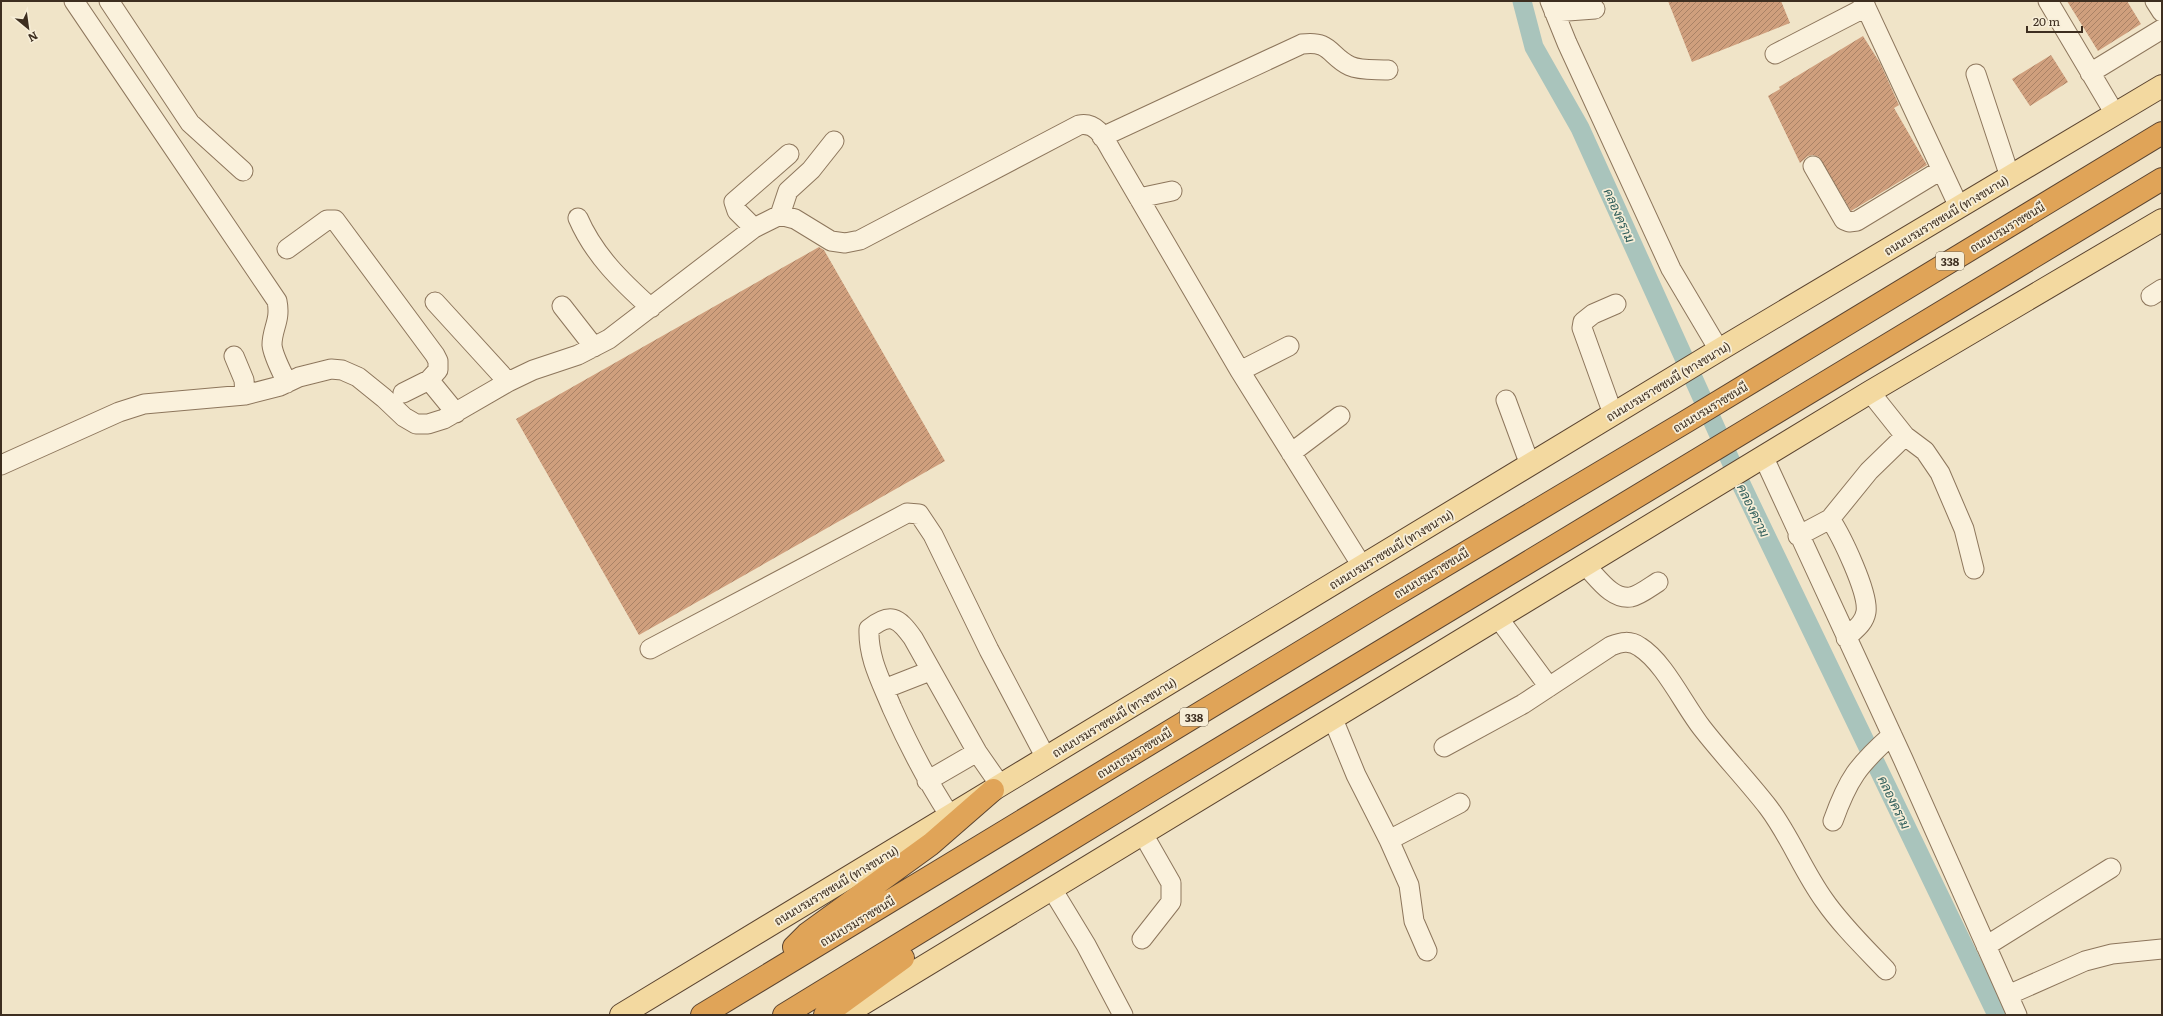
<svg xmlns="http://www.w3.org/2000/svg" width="2163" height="1016" viewBox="0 0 2163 1016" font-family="Literata,Sarabun,serif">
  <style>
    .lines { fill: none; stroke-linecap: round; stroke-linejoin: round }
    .canal { stroke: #a9c4bc; stroke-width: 19 }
    .building { fill: url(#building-hatch) }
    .minor-casing { stroke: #8d765c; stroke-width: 21 }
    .major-casing { stroke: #5b4430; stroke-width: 24 }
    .highway-casing { stroke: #5b4430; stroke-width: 24 }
    .minor { stroke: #faf1dc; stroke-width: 19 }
    .major { stroke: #f3d9a0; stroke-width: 22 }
    .highway { stroke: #e0a458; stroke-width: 22 }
    .labels { text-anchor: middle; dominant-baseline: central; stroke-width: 3.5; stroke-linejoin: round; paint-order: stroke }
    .shield { fill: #f7eed8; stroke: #756857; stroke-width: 1 }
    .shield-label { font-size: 11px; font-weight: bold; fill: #3d2e20 }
    .street-label { font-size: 12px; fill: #3d2e20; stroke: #f7eed8 }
    .water-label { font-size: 13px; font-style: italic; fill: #2f5d5a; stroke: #f7eed8 }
  </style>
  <defs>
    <pattern id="building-hatch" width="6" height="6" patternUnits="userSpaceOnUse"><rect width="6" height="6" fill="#cf9f7d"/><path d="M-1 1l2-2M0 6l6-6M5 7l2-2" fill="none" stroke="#a98266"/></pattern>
  </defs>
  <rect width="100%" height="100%" fill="#f0e4c8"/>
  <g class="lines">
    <path class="canal" d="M1522 1 1534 47 1580 128 1742 486 1997 1015"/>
  </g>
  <path class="building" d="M1668 1H1781L1790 23 1692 62Z
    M2067 1H2127L2141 24 2098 51Z
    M1863 36 1880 63 1899 105 1894 108 1927 165 1851 211 1819 157 1813 155 1808 156 1800 163 1768 96 1780 89 1779 87Z
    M2051 55 2068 82 2030 106 2012 79Z
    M819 247 824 250 945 461 639 635 516 419Z"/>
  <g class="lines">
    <g class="minor-casing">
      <path id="minor" d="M74 1 277 301C281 321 272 328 272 345 273 356 282 372 287 383
        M109 1 190 123 243 171
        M1550 1 1567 43 1671 269 1719 350
        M1863 1 1959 207
        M2048 1 2115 114
        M2155 1 2162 12
        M1554 12 1595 9
        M1775 54 1866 7
        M2090 73 2162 29
        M1976 74 2010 177
        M1102 137 1302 44C1331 40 1329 56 1350 66 1361 71 1376 69 1388 70
        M1813 166 1844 220 1849 222 1857 221 1941 170
        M1139 198 1172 191
        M780 215 788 191 811 170 834 141
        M578 218C594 255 621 281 651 308
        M754 228 737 211 734 202 789 154
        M287 249 327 220H335L435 355 438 361V370L429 380
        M2151 296 2162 289
        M435 302 508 382
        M562 306 594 347
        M234 356 244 380 245 395
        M1240 371 1289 346
        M1870 392 1905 436 1925 451 1940 473 1964 529 1974 569
        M403 393 429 380 456 413
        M1506 400 1530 465
        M1613 414 1582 328 1583 322 1593 314 1616 304
        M1291 453 1340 416
        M1764 458 1903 759 2017 1015
        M1 465 119 412 144 404 245 395 280 386 299 377 331 369 342 370 358 377 384 398 404 417 416 424H428L444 419 508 382 533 370 578 355 609 339 754 228 780 215 795 219 831 241 845 243 860 240 1079 125C1099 121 1106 143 1115 157L1240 371 1362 566
        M1830 519 1869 471 1905 436
        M1798 536 1830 519C1841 535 1869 593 1866 612 1864 624 1854 630 1846 638
        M1586 566C1598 578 1612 600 1631 597 1640 595 1650 587 1658 582
        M1499 619 1549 687
        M650 649 907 513 919 514 933 535 989 650 1046 758
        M884 689 930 671
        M1333 719 1356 775 1389 840 1409 885 1414 921 1427 951
        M1444 747 1523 704 1611 646C1621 642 1630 640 1640 647 1664 662 1684 705 1702 728 1723 755 1747 780 1768 807 1790 836 1803 871 1824 900 1842 926 1865 948 1886 970
        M927 781 977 752
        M950 816C927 781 909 746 892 708 881 681 868 658 869 629 890 612 898 617 913 638L977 752 1000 785
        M1833 821C1848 779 1858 765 1892 735
        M1389 840 1460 803
        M1052 889 1086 945 1123 1015
        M1142 939 1171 902V883L1143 834
        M1986 946 2111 868
        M2008 995 2085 961 2112 954 2162 949"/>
    </g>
    <g class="major-casing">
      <path id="major" d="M621 1015 1719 350 2162 86
        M844 1015 1870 392 2162 220"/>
    </g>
    <g class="highway-casing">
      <path id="highway" d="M794 947 807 934 931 844 993 790
        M702 1015 1380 604 1687 421 2162 133
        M784 1015 1153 789 2162 179
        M825 1015 903 958"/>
    </g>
    <use href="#minor" class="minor"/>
    <use href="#major" class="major"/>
    <use href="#highway" class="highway"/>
  </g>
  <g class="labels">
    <g class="shield">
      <rect x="1936" y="252" width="28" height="18" rx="3"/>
      <rect x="1180" y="708" width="28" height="18" rx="3"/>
    </g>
    <g class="shield-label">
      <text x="1950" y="261">338</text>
      <text x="1194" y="717">338</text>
    </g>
    <g class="street-label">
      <text transform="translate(1946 215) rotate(-31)">ถนนบรมราชชนนี (ทางขนาน)</text>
      <text transform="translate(2007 227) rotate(-31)">ถนนบรมราชชนนี</text>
      <text transform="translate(1668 381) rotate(-31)">ถนนบรมราชชนนี (ทางขนาน)</text>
      <text transform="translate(1710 407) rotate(-31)">ถนนบรมราชชนนี</text>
      <text transform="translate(1391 549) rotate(-31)">ถนนบรมราชชนนี (ทางขนาน)</text>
      <text transform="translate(1431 573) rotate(-31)">ถนนบรมราชชนนี</text>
      <text transform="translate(1114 717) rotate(-31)">ถนนบรมราชชนนี (ทางขนาน)</text>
      <text transform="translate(1134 753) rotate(-31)">ถนนบรมราชชนนี</text>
      <text transform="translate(836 885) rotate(-31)">ถนนบรมราชชนนี (ทางขนาน)</text>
      <text transform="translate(857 921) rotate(-31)">ถนนบรมราชชนนี</text>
    </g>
    <g class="water-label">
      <text transform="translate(1620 215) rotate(66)">คลองคราม</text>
      <text transform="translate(1754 510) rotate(64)">คลองคราม</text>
      <text transform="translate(1895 802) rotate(64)">คลองคราม</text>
    </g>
  </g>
  <rect width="2163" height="1016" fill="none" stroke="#3d2e20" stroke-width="4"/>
  <g transform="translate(28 28) rotate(151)" stroke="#f7eed8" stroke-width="3" paint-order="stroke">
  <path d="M0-3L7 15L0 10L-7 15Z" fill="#3d2e20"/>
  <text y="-6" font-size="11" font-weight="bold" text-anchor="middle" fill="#3d2e20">N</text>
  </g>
  <path d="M2027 26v6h55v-6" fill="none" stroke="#3d2e20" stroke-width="2"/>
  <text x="2033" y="26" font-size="12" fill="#3d2e20" stroke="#f7eed8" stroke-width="3" paint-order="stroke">20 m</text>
</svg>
